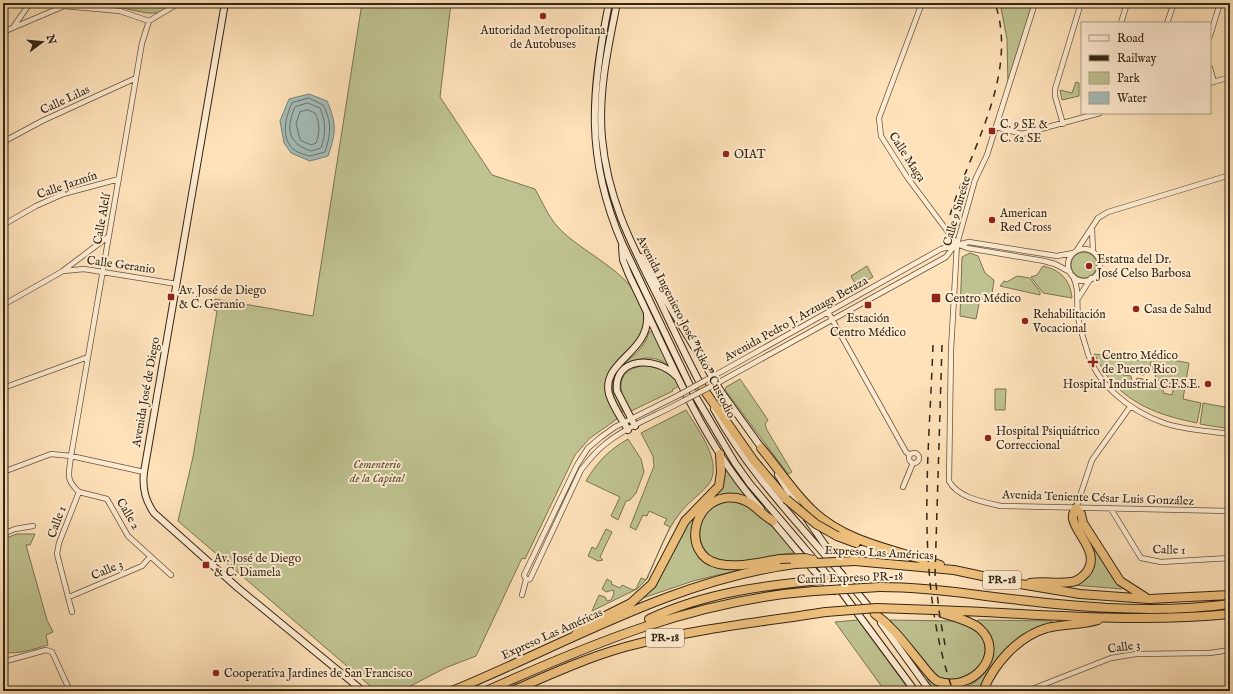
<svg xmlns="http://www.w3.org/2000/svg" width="1233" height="694" viewBox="0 0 1233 694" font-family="'IM FELL English',serif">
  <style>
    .green { fill: #bfc391; stroke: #797454 }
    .water { fill: #a3bcb8; stroke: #768077 }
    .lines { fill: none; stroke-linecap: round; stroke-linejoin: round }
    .shore { stroke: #6b7167; stroke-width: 1 }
    .street-casing { stroke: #66553f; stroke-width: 6 }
    .secondary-casing { stroke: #332616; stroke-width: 8 }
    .highway-casing { stroke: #332616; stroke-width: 10 }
    .street { stroke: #ffecd2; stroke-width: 4.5 }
    .secondary { stroke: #ffecd2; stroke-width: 6 }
    .highway { stroke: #f0c17d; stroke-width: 8 }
    .rail { stroke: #332616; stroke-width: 1.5; stroke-dasharray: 7 7; stroke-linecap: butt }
    .street-bridge-casing { stroke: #66553f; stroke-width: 6; stroke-linecap: butt }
    .highway-bridge-casing { stroke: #332616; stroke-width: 10; stroke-linecap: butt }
    .street-bridge { stroke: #ffecd2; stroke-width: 4.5 }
    .highway-bridge { stroke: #f0c17d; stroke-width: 8 }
    .poi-dot { fill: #8f2418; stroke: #ffecd2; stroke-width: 1.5 }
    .labels { text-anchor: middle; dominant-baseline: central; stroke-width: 4; stroke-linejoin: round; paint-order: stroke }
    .shield { fill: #ffecd2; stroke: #70614e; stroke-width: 1 }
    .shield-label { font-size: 11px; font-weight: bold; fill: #332616 }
    .poi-label { font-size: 12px; fill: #332616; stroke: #ffecd2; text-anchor: start }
    .street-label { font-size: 12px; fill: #332616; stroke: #ffecd2 }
    .park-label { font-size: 12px; font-style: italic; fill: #564d35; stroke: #ffecd2 }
  </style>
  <rect width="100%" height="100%" fill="#ffe2ba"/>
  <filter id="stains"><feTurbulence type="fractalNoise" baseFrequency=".005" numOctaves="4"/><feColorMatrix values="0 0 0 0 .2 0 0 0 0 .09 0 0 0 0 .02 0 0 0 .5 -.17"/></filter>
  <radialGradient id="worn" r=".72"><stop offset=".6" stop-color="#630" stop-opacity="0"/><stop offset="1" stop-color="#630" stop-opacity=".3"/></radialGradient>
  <path class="green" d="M66 3H175L158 13H147L103 4Z
    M362 3H451L440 97 492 175 535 189C542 201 548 216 557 226 582 255 643 275 644 319 644 350 605 354 606 391 606 403 614 409 617 419L590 438 575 455 525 559 522 558 476 656 445 668 401 691H376L178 521 193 457 217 311 214 310 215 299 313 316Z
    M1000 3H1033L1008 84 1007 39Z
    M1076 82 1079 83V96L1062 100 1060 90 1072 93Z
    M1071 265a13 13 0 1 1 26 0a13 13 0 1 1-26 0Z
    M970 253 978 256 985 273 994 280 991 300 980 299 976 319 960 316 962 257Z
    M867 266 873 277 857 287 851 276Z
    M1043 266C1061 270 1070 280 1072 298L1043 293 1031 277 1037 275Z
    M1017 276 1030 278 1040 292V295L1000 286 1004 281 1007 282Z
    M653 331 669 366C656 355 641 356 627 365 615 388 611 387 623 412L621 413C593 360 639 369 649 332Z
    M1094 354 1145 361 1146 356 1152 357 1149 372 1145 371 1144 375 1102 368Z
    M1154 357 1189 363 1183 399 1201 403 1197 423C1159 415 1128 405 1104 372L1131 376 1132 382 1135 383 1137 378 1143 379V383H1155L1164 386 1163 393 1172 395 1174 385 1155 380 1156 373 1152 372Z
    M647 365C661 368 672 372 679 386L672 390 673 391 629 412C617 388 615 369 647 365Z
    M740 379 768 420 765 424 767 430 792 472 788 474 725 390 726 387Z
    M995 389H1006L1005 410H995Z
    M1203 403 1230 408V429L1200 424Z
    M686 410C697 428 725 464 708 485 700 495 688 502 680 513 665 532 657 557 647 579L637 589 592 611 599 595 605 597 607 601 611 600 614 594 613 590 606 592 602 589 607 579 612 582 611 584 620 588 622 585 633 590 636 589 641 578 646 580 670 527 664 524 667 519 649 511 647 516 643 515 636 530 630 527 654 466 653 456 641 433Z
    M628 439 641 459 644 472 636 493 630 500 626 501 618 520 611 516 620 497 586 481C597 462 609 450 628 439Z
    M724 465 751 500 730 497 702 510 698 550 738 568 739 570 693 581 643 598 686 523 713 496Z
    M731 501C759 506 776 532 795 553 769 554 741 569 716 559 695 549 694 518 713 506 718 502 725 502 731 501Z
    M606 529 612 532 600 557 603 560 598 561 588 556 592 547 596 549Z
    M17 534H35L30 545H26L47 620 53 632 46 635 48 645C34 649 18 655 3 652V539Z
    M1093 545 1122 587V589L1073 585 1088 576 1094 568Z
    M858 620 910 691H885L835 622Z
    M890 620 953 621C972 623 990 637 984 658 983 661 983 665 981 667 977 673 970 677 965 682L938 678 919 658Z
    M978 620 1052 621 1053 624 1014 642 1002 653 979 691H935L927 679 929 678C934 682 939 687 945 689 966 694 985 678 992 659L977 622Z"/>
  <path class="water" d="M309 94 327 101C337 124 336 133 328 156L310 161 291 153 284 143 280 121 289 99Z"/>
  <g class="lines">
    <path class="shore" d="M309 98 323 105C332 122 331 133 325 152L310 156C305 155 296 152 293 149 280 136 286 116 292 103Z
      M308 103 320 108C326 122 326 133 321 148L311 151C287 143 286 128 295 107Z
      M308 110 315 113C320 123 320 133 316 143L311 145 300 140 296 123 300 112Z"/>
    <g class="street-casing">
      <path id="street" d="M922 3 879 118 881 136 907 177 957 244 967 248 1044 261 1055 264 1070 272
        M1035 3 987 155 975 180 957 244 951 350 949 481C958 498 984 502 1001 506L1230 511
        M1121 23 1127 3
        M1167 23 1174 3
        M14 26 30 3
        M3 32 64 6 120 11 149 21
        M1210 36 1220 3
        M1210 68 1214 82
        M1210 83 1230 77
        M1063 124 1055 96V89L1081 3
        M996 127 1022 134 1100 113
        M3 142 42 121 136 78
        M3 225 36 206 63 194 119 179
        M1092 229 1093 252
        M1068 265a16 16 0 1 1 32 0a16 16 0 1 1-32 0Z
        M1077 250 1098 218 1108 212 1230 175
        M64 270 109 236
        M1073 276C1080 293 1076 299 1078 315 1079 326 1083 337 1086 347 1095 384 1130 411 1164 423 1184 430 1209 431 1230 434
        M1079 297 1091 278
        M3 305 63 271 84 269 177 284
        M828 312 906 452 910 455
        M710 378 941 249 969 242 1057 256 1073 253
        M714 385 946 257 955 245
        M3 388 88 357
        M909 458a5 5 0 1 1 10 0a5 5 0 1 1-10 0Z
        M3 472 51 454 71 456 144 472
        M903 487 913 463
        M79 492C65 479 69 474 71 456L142 43 149 21 179 3
        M79 492 107 499 128 536 171 575
        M1076 508 1092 460 1130 407
        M1111 509 1141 558 1161 562 1230 558
        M3 534 15 529 33 526
        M526 580 530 579 581 470C588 461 595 452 604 445 625 427 658 415 683 401
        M522 595 526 580 524 575 577 465 588 448 601 437 615 427 679 395
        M69 597 142 566 150 557
        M72 612 57 554 59 543 79 492
        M6 661 46 650 52 652 70 691
        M3 673 6 661
        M1027 691 1111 658 1136 654 1210 653 1230 650"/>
    </g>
    <g class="secondary-casing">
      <path id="secondary" d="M225 3 144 472C142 488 145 500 154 513L238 588 363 691
        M609 3C591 92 585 157 622 243L693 392 735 463 750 484 841 591 915 691
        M617 3C608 48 598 92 602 138 608 202 633 247 661 303 674 331 687 359 702 387
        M622 247 623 260 629 275C668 354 701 442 761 509
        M641 257 673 312 722 393 763 450
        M714 409C755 485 819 543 872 611
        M635 426 617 391C613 356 657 356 676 376
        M628 430C622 419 613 407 609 394 601 361 650 353 647 315
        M778 475 799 508
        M770 518 814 571 834 591
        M807 519 838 564
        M881 623 930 691"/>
    </g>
    <g class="highway-casing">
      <path id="highway" d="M702 387 754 461 786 499
        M761 448C778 468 793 492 812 510 846 543 897 550 940 565
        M773 521C760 514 753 501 737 498 694 491 678 555 719 564 739 568 760 562 780 559
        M837 536 856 543
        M855 561 954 570 1020 584 1080 594 1149 599 1230 595
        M1030 583C1044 581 1057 584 1071 582 1077 582 1082 577 1086 573 1101 553 1077 536 1073 519 1072 514 1074 511 1076 508L1081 514 1083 523 1120 581 1145 597
        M880 587C916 587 950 591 986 596 1066 606 1150 615 1230 604
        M934 610C1032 613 1132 624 1230 614
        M875 614C893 627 905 644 919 661 924 667 930 676 937 681 972 694 1008 653 979 628 969 620 954 617 942 613
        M649 619C706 592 768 585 830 579
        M576 634 585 626 631 603 652 584 685 521 719 486 721 472 720 454
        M452 691C564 645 673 580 795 564
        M486 691C593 643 696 600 814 591
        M512 691C549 675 586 658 625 647 688 630 761 622 826 612
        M983 691C994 664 1017 637 1047 628 1064 624 1082 625 1098 620"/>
    </g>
    <use href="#street" class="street"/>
    <use href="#secondary" class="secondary"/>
    <use href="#highway" class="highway"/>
    <path class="rail" d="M950 215C971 148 1019 74 995 3
      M933 345C929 460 914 580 953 691
      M942 345 935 576 940 618 946 650"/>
    <g class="street-bridge-casing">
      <path id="street-bridge" d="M679 395 708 379
        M683 401 712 386"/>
    </g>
    <g class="highway-bridge-casing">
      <path id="highway-bridge" d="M786 499 816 524 837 536
        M780 559 805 558 813 560
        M795 564 855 561
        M814 591 880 587
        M826 612 877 608 934 610"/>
    </g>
    <use href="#street-bridge" class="street-bridge"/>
    <use href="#highway-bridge" class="highway-bridge"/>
  </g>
  <g class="poi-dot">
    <circle cx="543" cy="16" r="4"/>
    <rect x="988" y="127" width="8" height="8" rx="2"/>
    <circle cx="726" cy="154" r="4"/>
    <circle cx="992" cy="220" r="4"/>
    <circle cx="1089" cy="266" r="4"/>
    <rect x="167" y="293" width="8" height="8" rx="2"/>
    <rect x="931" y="293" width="10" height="10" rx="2"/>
    <rect x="864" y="301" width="8" height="8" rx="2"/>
    <circle cx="1136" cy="309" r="4"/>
    <circle cx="1025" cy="321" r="4"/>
    <path d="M1091 356h4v4h4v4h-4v4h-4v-4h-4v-4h4z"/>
    <circle cx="1208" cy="384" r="4"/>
    <circle cx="988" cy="438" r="4"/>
    <rect x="202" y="561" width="8" height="8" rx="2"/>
    <circle cx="216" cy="673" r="4"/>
  </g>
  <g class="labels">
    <g class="shield">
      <rect x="983" y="571" width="38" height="18" rx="3"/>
      <rect x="646" y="629" width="38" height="18" rx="3"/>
    </g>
    <g class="shield-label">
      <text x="1002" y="580">PR-18</text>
      <text x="665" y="638">PR-18</text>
    </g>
    <g class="poi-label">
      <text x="543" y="30" text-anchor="middle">Autoridad Metropolitana<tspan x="543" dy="14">de Autobuses</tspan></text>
      <text x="1000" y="124">C. 9 SE &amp;<tspan x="1000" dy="14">C. 62 SE</tspan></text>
      <text x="734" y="154">OIAT</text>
      <text x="1000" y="213">American<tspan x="1000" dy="14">Red Cross</tspan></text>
      <text x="1097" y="259">Estatua del Dr.<tspan x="1097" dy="14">José Celso Barbosa</tspan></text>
      <text x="179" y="290">Av. José de Diego<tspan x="179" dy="14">&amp; C. Geranio</tspan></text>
      <text x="945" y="298">Centro Médico</text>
      <text x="1144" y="309">Casa de Salud</text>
      <text x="1033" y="314">Rehabilitación<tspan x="1033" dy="14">Vocacional</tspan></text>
      <text x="868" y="318" text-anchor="middle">Estación<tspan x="868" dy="14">Centro Médico</tspan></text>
      <text x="1102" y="355">Centro Médico<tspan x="1102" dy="14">de Puerto Rico</tspan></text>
      <text x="1200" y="384" text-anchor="end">Hospital Industrial C.F.S.E.</text>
      <text x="996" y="431">Hospital Psiquiátrico<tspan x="996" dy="14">Correccional</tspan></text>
      <text x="214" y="558">Av. José de Diego<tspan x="214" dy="14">&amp; C. Diamela</tspan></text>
      <text x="224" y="673">Cooperativa Jardines de San Francisco</text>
    </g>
    <g class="street-label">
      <text transform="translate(65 100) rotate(-25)">Calle Lilas</text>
      <text transform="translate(907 157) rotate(57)">Calle Maga</text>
      <text transform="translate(67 185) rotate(-19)">Calle Jazmín</text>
      <text transform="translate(957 211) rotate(-74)">Calle 9 Sureste</text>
      <text transform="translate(102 219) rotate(-80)">Calle Alelí</text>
      <text transform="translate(121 265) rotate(8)">Calle Geranio</text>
      <text transform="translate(796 319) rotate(-29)">Avenida Pedro J. Arzuaga Beraza</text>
      <text transform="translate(686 327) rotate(63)">Avenida Ingeniero José "Kiko" Custodio</text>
      <text transform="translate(146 392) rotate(-80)">Avenida José de Diego</text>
      <text transform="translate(1098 498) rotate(2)">Avenida Teniente César Luis González</text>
      <text transform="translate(128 514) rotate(59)">Calle 2</text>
      <text transform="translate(57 522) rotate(-70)">Calle 1</text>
      <text transform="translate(1169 550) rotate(1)">Calle 1</text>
      <text transform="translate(879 553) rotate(3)">Expreso Las Américas</text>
      <text transform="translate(107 570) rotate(-23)">Calle 3</text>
      <text transform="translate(850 578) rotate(-2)">Carril Expreso PR-18</text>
      <text transform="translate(552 634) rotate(-24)">Expreso Las Américas</text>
      <text transform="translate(1124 647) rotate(-8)">Calle 3</text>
    </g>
    <g class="park-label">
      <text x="377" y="464">Cementerio<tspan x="377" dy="14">de la Capital</tspan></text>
    </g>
  </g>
  <rect width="1233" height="694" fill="none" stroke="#ffe2ba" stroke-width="16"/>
  <rect x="4" y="4" width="1225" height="686" fill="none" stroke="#332616" stroke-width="2"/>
  <rect x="8" y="8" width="1217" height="678" fill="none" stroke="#332616"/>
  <rect x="1081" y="22" width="130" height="92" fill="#ffecd2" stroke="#ad9d87"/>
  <rect x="1089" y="35" width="20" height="6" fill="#ffecd2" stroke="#ad9d87"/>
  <text x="1117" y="42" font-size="12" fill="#332616">Road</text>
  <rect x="1089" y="55" width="20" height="6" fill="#332616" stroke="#ad9d87"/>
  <text x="1117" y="62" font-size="12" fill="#332616">Railway</text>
  <rect x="1089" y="72" width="20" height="12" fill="#bfc391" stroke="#ad9d87"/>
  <text x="1117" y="82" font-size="12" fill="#332616">Park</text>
  <rect x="1089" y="92" width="20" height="12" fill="#a3bcb8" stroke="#ad9d87"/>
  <text x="1117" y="102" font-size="12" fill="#332616">Water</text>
  <g transform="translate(42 42) rotate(74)" stroke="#ffecd2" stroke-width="3" paint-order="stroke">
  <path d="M0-3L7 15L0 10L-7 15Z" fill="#332616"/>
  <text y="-6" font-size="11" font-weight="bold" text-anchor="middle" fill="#332616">N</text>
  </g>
  <rect width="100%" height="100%" filter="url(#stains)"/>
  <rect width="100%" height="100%" fill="url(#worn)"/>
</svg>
